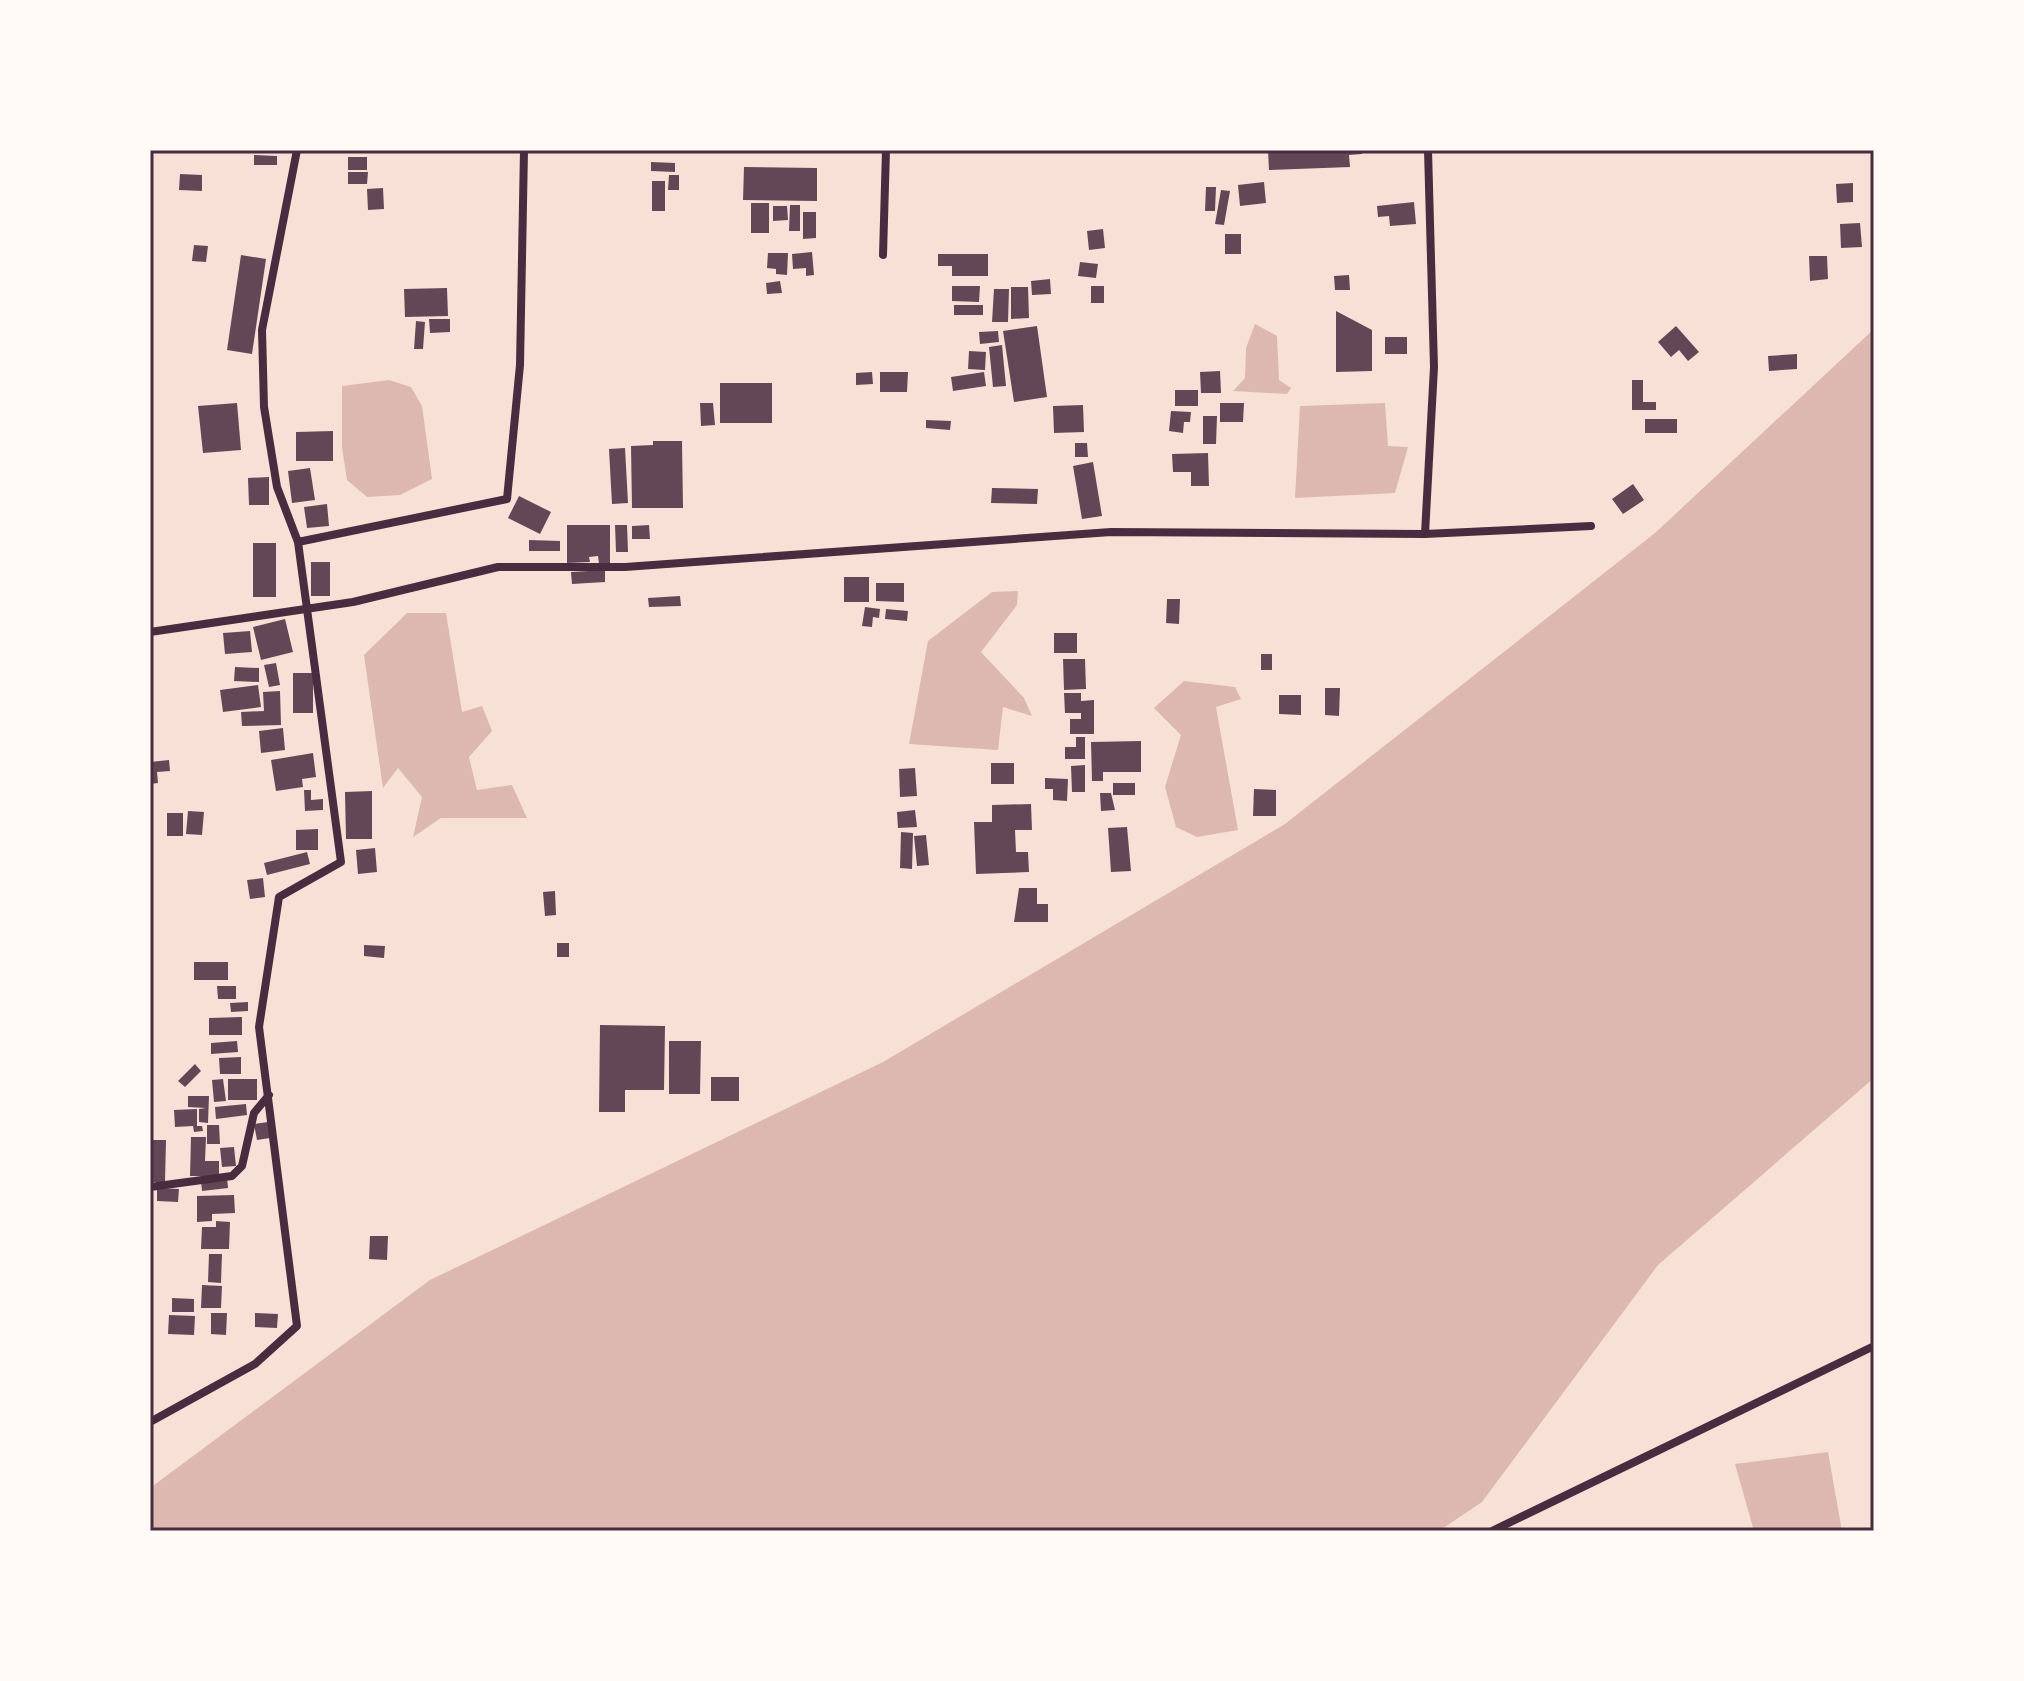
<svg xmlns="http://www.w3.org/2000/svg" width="2024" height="1681" viewBox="0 0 2024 1681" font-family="'Source Serif 4',serif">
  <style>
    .water { fill: #dcb8b0 }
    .building { fill: #644757 }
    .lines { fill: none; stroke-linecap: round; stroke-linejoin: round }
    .minor { stroke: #4a2c40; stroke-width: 8 }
    .neatline { fill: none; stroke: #4a2c40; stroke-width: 3 }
  </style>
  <rect width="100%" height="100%" fill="#f7e1d7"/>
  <path class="water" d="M1255 324 1277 336 1279 380 1291 388 1287 394 1233 391 1245 378 1246 348Z
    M1874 329V1078L1658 1265 1482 1502 1439 1531H150V1488L430 1280 883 1062 1285 824 1655 533Z
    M389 380 411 387 422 406 432 479 400 495 367 497 347 480 342 447V386Z
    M1385 403 1388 446 1408 447 1395 493 1295 498 1300 406Z
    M1018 591 1017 605 981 652 1024 698 1032 716 1003 707 998 750 909 744 928 641 992 592Z
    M407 613H446L462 712 482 706 492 731 469 757 477 790 512 785 527 818H441L413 837 422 797 398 768 383 788 364 655Z
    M1184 681 1235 687 1241 699 1216 707 1238 830 1197 837 1176 827 1165 787 1181 735 1154 708Z
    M1828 1452 1842 1531H1754L1735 1464Z"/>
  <path class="building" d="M1268 150H1362V154L1349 155 1350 167 1269 170Z
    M254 155 277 156V165H254Z
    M348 157H367V170H348Z
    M651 162 675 163V172L651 171Z
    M744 167 817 168V201L743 200Z
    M348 172H368L367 184H348Z
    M180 174 202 175V191L179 190Z
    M669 175H679V190H668Z
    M652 181H665V211H652Z
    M1264 182 1266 203 1240 206 1238 185Z
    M1853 183V202L1837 203 1836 184Z
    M1206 187H1216L1215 211H1205Z
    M383 188 384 209 368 210 367 189Z
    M1221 190 1230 191 1224 225 1215 224Z
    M1414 202 1416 224 1390 226 1389 216 1378 217 1377 206Z
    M751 203H769V233H751Z
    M790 205H800V231H789Z
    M773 206H787L788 220 773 221Z
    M803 212H816V238L803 239Z
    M1860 223 1862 247 1841 248 1840 224Z
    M1103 229 1105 248 1089 250 1087 231Z
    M1225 234H1241V254H1225Z
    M194 245 208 246 206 262 192 261Z
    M812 252 814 275 806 276V268L793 269 792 254Z
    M768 253H788L787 275 776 274V269L767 268Z
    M938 254H988V276H952V266H938Z
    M241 255 266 259 252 354 227 350Z
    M1809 256H1827L1828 279 1810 281Z
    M1080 262 1098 264 1096 278 1078 276Z
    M1349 275 1350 290H1335L1334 276Z
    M1050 279 1051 294 1032 295 1031 281Z
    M780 281 782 293 767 294 766 283Z
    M952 286H980L979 302 952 301Z
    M1091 286H1104V303H1091Z
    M1011 287H1028L1029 318 1011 319Z
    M447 288 448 316 405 317 404 289Z
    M994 289H1009L1008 322H992Z
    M954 305H983V315H954Z
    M1336 311 1372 330V371L1336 372Z
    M429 319H450V332L430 333Z
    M416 321 425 322 423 349H414Z
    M1037 326 1047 397 1014 402 1003 331Z
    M1676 326 1699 352 1688 361 1679 350 1671 357 1658 342Z
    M998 331 999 342 980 344 979 332Z
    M1385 337H1407V354H1385Z
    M1002 345 1006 386 993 387 989 347Z
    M969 351 986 352 985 370 968 369Z
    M1797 354V369L1769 371 1768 356Z
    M1220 371 1221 393H1201L1200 372Z
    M872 372 873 384 856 385V373Z
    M880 372H908L907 392H880Z
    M984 372 986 386 953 391 951 377Z
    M1632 380H1643V402H1656V410H1632Z
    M720 383H772V423H720Z
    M1175 390H1198V406H1175Z
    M237 403 241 450 203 453 198 406Z
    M700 403H713L715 425 701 426Z
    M1220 403H1244L1243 422H1220Z
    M1083 405 1084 432 1054 433 1053 406Z
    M1171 411 1191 412 1190 422H1184L1183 433 1169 431Z
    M1203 416H1217L1216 444H1203Z
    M1645 419H1677V433H1645Z
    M926 420 951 421 950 430 926 428Z
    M333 431V461H296V432Z
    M653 441H682L683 508H632L631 446 653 445Z
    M1075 443H1087L1088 457H1075Z
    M625 448 628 503 612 504 609 449Z
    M1208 453 1209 486H1191V472H1173L1172 454Z
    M1093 462 1102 516 1082 519 1073 466Z
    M310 468 315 500 292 503 288 471Z
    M269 477V505H249L248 478Z
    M1633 484 1644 500 1623 514 1612 499Z
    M992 488 1038 489 1037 504 991 503Z
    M519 496 551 512 540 534 508 518Z
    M327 504 329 526 307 528 304 507Z
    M567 525H610V564H599L598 556 589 557 590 562 567 563Z
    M615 525H627L628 552H616Z
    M649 525 650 539H632V526Z
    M529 540 560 541V551H529Z
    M253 543H276V597H253Z
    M311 562H330V596H311Z
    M605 570V582L572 584 571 572Z
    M844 577H869V602H844Z
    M876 583H904V602L876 601Z
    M680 596 681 606 649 607 648 598Z
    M1167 599H1180L1179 624 1166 623Z
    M865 607 880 609 879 618 873 617 872 627 862 626Z
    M886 609 908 611 907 621 885 619Z
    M285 619 293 652 261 660 253 627Z
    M250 631 252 652 225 654 223 633Z
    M1054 633H1077V653H1054Z
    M1261 654H1272V670H1261Z
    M1063 659H1085L1086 689 1064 690Z
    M276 663 280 685 269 687 264 665Z
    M235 667 259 668V682L234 681Z
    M293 673H313V713H293Z
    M258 685 261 707 223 712 220 690Z
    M1325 688H1340L1339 716 1325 715Z
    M280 691 281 725 242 726 241 712 264 711 263 692Z
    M1064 693H1081V701L1094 700V734H1070V719H1081V713H1065Z
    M1279 695H1301V715L1279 714Z
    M283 728 285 750 261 753 259 731Z
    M1076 737H1085V759H1065V747H1076Z
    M1141 741V772H1103V781H1092L1091 742Z
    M313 753 316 777 302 779 303 787 276 791 271 760Z
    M169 760 170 771 157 772 158 783 150 784V762Z
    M991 763H1014V784H991Z
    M1085 765V792H1072L1071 766Z
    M915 768 917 796 900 797 899 769Z
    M1045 778 1068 779 1067 801 1053 800V789H1045Z
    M1113 783H1135V795H1113Z
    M1254 789 1276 790V816H1253Z
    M304 790H311V800L323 799V810L305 811Z
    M372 791V839H346L345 792Z
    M1100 793H1111L1115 810 1101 811Z
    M1031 804 1032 830H1015L1016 852H1028L1029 872 976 874 974 822H992V805Z
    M915 810 917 827 898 828 897 812Z
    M188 811 204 812 202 835 186 834Z
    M167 813H183V836H167Z
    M1127 827 1131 871 1111 872 1108 828Z
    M318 829V850H296V830Z
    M901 832 913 833 912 869 900 868Z
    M926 835 929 865 917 866 914 836Z
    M375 848 377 872 358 874 356 850Z
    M307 852 310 864 267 875 264 863Z
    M263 878 265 897 250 899 247 880Z
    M1019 888H1037V904H1048V922H1014Z
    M555 891 556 915 545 916 543 892Z
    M557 943H569V957H557Z
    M364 945 385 946 384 958 364 956Z
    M194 962H228V980H194Z
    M217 986H236V999H218Z
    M248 1002V1011L231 1012 230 1003Z
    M242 1017V1035H209V1018Z
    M600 1025 665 1026 664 1090H625V1112H599Z
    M237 1041 238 1052 211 1054V1043Z
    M669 1041H701L700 1094H669Z
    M241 1057V1074H220L219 1058Z
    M195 1064 201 1071 185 1087 178 1081Z
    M711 1077H739V1101H711Z
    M223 1079 226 1101 214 1102 212 1080Z
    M228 1079H257V1100H228Z
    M188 1096H209L208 1123 199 1122V1109L206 1108 188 1107Z
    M246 1104 247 1115 216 1119 215 1107Z
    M197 1109V1126H202L203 1131 194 1132 193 1126 175 1127 174 1110Z
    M268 1122 270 1138 257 1140 254 1124Z
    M207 1125H219L220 1144H207Z
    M191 1137H206L205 1161H219V1176H190Z
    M150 1140H166L165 1182H150Z
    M234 1147 236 1166 222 1167 220 1148Z
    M227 1178 228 1188 202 1191 201 1181Z
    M157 1188 179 1189 178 1202 157 1201Z
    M234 1195 235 1213 212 1214V1221L197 1222V1196Z
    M216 1221 230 1222 229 1249H201L202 1227H216Z
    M370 1236H388L387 1260 369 1259Z
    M209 1254H222L221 1283 208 1282Z
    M202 1285 222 1286 221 1308H201Z
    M172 1298 194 1299V1312H172Z
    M211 1313H227L226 1335 211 1334Z
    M255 1313 278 1314 277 1328 255 1327Z
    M169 1315 195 1316 194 1335 168 1334Z"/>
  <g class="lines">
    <path class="minor" d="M883 255 886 150
      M1425 534 1434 367 1428 150
      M298 542 507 499 520 365 524 150
      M150 632 353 602 498 567H625L1111 532 1425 534 1591 526
      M150 1187 232 1176 242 1166 254 1113 269 1095
      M150 1422 255 1364 297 1326 259 1027 279 897 341 862 298 542 277 487 264 407 262 330 297 150
      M1492 1531 1874 1346"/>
  </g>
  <rect width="2024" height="1681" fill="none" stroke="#fffaf5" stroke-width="304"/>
  <rect x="152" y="152" width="1720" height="1377" class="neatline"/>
</svg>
